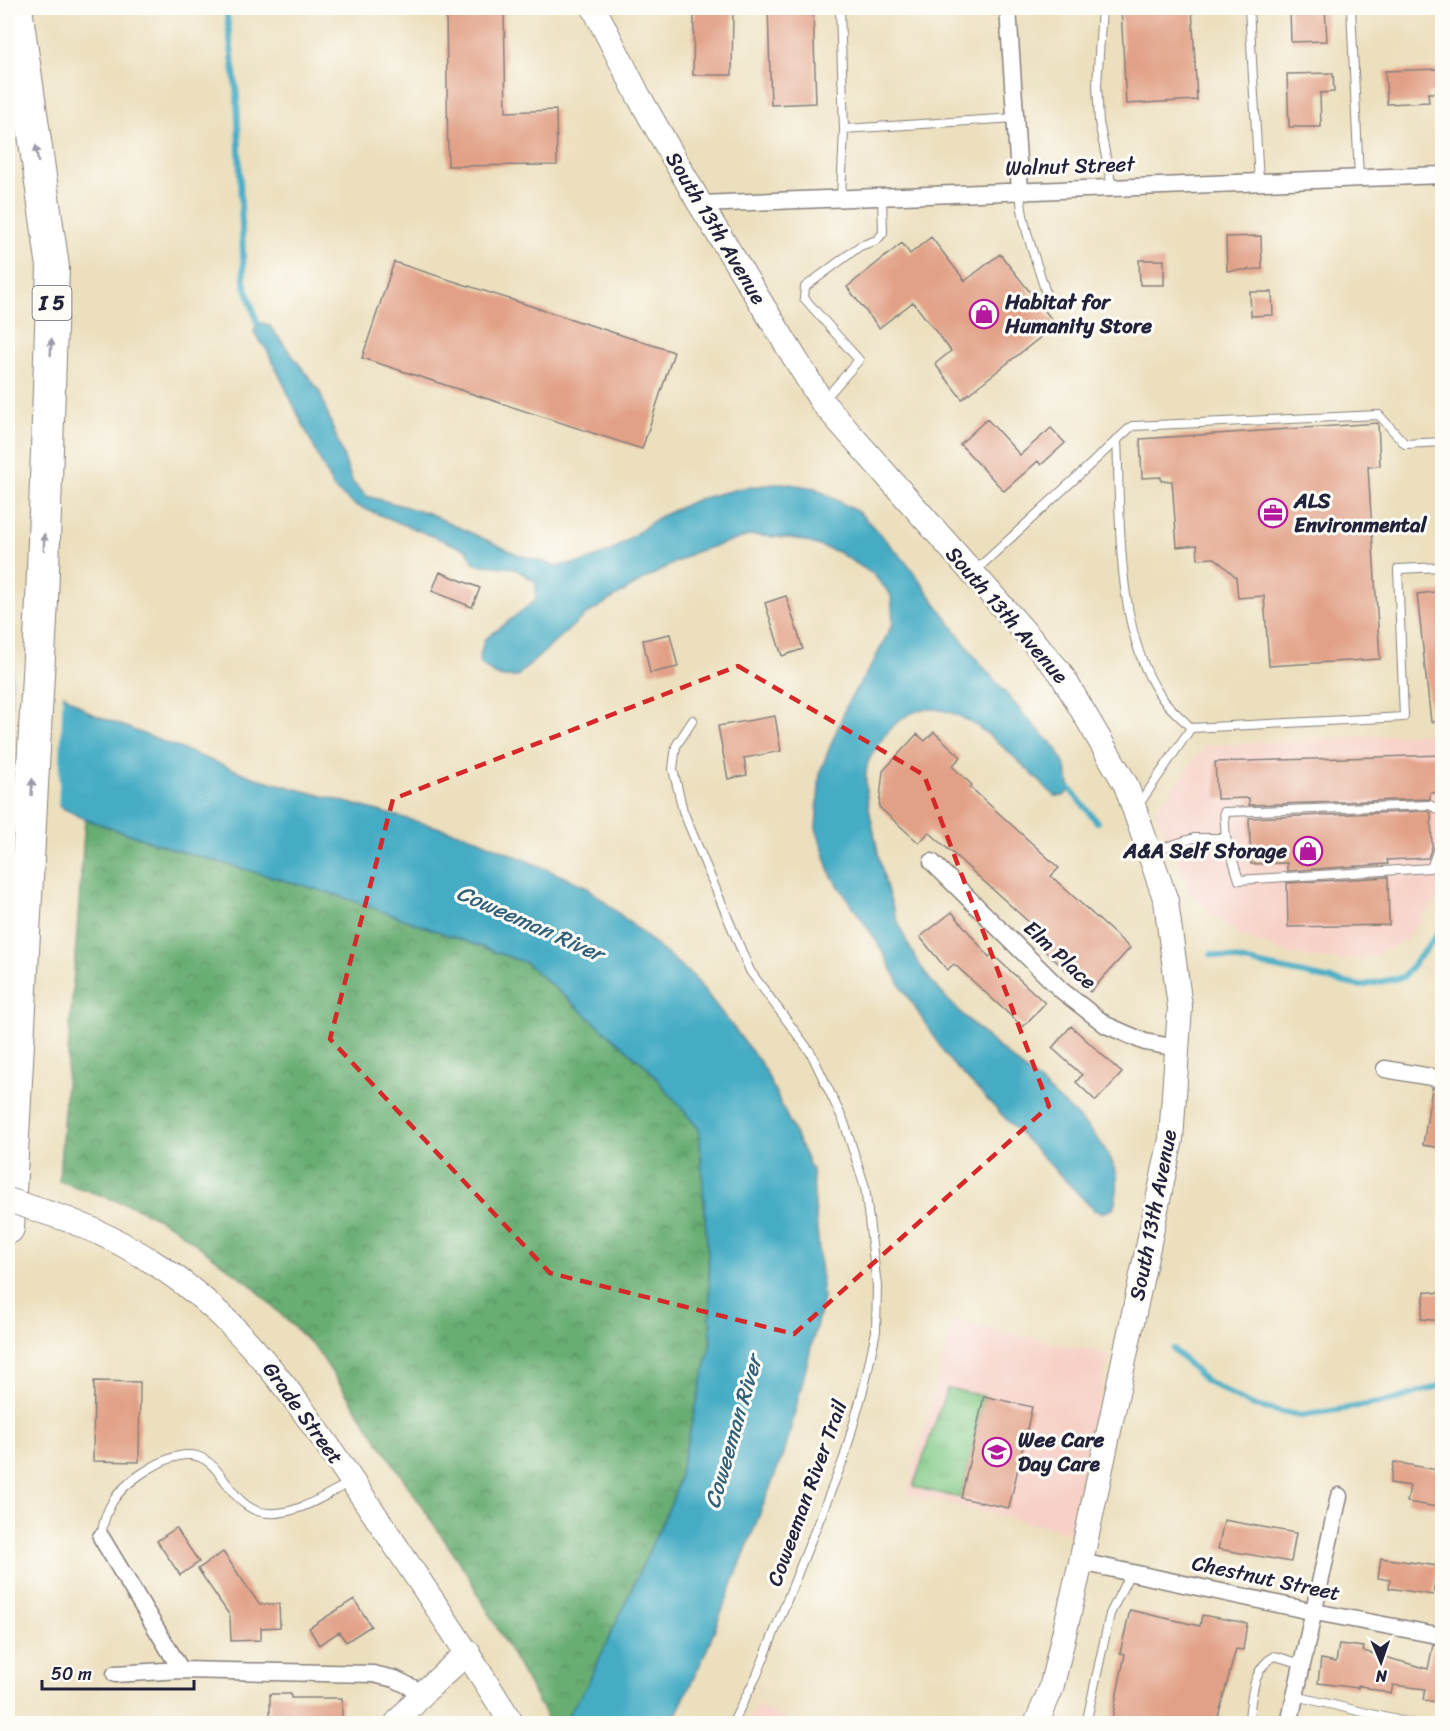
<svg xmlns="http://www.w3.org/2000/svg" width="1450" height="1731" viewBox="0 0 1450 1731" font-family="Sriracha,sans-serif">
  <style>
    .built { fill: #f7d1c8 }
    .grass { fill: url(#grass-tufts); stroke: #517660; stroke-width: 1.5 }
    .forest { fill: url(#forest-crowns); stroke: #456856; stroke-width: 1.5 }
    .water { fill: #45acc4; stroke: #346780; stroke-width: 1.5 }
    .pier { fill: #ecdfbd }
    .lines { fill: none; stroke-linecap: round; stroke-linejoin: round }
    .stream { stroke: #45acc4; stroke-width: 6 }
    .building { fill: #e2a187 }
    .lane-casing { stroke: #87807c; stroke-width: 10 }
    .street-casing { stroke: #87807c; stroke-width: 19 }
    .secondary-casing { stroke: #87807c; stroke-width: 26 }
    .highway-casing { stroke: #87807c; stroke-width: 34 }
    .lane { stroke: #fff; stroke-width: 8 }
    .street { stroke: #fff; stroke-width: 16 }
    .secondary { stroke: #fff; stroke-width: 24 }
    .highway { stroke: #fff; stroke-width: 32 }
    .secondary-bridge-casing { stroke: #87807c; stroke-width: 26; stroke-linecap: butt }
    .secondary-bridge { stroke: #fff; stroke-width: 24 }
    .oneway { fill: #9c9ca7 }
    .marked { fill: none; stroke: #d62828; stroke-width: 4.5; stroke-dasharray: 12 8; stroke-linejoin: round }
    .labels { text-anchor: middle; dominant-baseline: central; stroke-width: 6; stroke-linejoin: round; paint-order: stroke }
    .shield { fill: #fdfcf7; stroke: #646373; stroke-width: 1.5 }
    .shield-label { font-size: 20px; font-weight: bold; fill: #22223b }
    .street-label { font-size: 21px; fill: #22223b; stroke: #fdfcf7 }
    .poi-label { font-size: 21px; font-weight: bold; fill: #22223b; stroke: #fdfcf7; text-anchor: start }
    .water-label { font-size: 22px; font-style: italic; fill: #326079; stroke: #fdfcf7 }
  </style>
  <defs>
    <pattern id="grass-tufts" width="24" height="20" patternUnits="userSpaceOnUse" patternTransform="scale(1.5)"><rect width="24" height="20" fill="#80c985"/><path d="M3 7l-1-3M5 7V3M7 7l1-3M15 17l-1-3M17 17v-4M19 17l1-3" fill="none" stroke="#6eac74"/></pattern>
    <pattern id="forest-crowns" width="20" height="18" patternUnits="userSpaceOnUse" patternTransform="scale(1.5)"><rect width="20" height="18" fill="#68ad72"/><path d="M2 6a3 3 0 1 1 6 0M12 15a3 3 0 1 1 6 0" fill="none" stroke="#558c5f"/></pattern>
  </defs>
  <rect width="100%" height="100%" fill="#fdfcf7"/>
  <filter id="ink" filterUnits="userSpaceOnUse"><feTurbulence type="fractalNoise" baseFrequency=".0167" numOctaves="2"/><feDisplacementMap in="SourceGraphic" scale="12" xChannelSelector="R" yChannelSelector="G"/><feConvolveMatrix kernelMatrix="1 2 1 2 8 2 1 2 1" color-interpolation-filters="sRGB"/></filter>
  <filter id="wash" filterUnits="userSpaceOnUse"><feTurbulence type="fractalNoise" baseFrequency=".008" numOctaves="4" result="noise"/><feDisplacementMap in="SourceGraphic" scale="24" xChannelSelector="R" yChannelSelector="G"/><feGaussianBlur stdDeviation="1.35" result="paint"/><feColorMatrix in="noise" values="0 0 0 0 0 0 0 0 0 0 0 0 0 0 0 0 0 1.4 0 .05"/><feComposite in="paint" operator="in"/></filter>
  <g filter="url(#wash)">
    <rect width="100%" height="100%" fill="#ecdfbd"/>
    <path class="built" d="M1442 732V892L1407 939 1375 956 1341 960 1296 956 1241 936 1194 899 1155 811 1206 746Z
      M954 1321 1110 1355 1070 1532 907 1494Z
      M756 1705 794 1723H747Z"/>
    <path class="grass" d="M947 1388 984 1396 961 1498 913 1487Z"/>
    <path class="forest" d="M85 819 173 849 337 895 526 963 647 1067 699 1129 709 1271 711 1344 674 1497 587 1686 563 1723H550L466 1572 317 1350 251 1285 172 1226 135 1207 59 1181Z"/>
    <path class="water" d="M257 322 269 325 319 390 353 483 367 496 428 513 519 555 557 566 584 562 613 550 659 517 698 499 742 488 783 483 815 488 860 513 907 563 974 656 1026 717 1057 749 1066 768 1070 789 1064 796H1055C997 743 926 651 869 760 861 777 870 814 874 832 884 886 900 947 938 989 970 1025 1009 1056 1045 1087 1070 1110 1103 1136 1115 1169 1120 1182 1117 1196 1113 1209L1102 1213 1094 1210 949 1060 901 986 876 940 831 875 816 828 820 772 848 702 874 661 893 623 891 595 873 574 838 552 798 539 752 535 695 552 641 581 584 616 516 677C499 679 490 673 479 661L484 640 536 600V582L514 568 475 564 467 550 355 505 334 489 267 350 254 333Z
      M8 654 90 713 253 777 470 836 587 887 694 977 763 1066 812 1170 823 1299 787 1444 706 1652 672 1723H563L587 1686 674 1497 711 1344 709 1271 699 1129 647 1067 526 963 337 895 173 849 85 819 8 781Z"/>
    <path class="pier" d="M14 655 63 690 58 809 8 785Z"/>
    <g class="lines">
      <path class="stream" d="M226 8 237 96 244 281 257 322
        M1070 789 1097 822
        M1211 954 1360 986 1403 977 1442 929
        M1173 1349 1205 1380 1250 1405 1301 1416 1390 1401 1442 1385"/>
    </g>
    <g id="blocks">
      <path class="building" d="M446 8H504L506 112 556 110 557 165 448 166Z
        M694 8H733L732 75H693Z
        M768 8H813L816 103 771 105Z
        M1121 8H1192L1197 100 1126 104Z
        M1290 8H1325L1327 41 1291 42Z
        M1440 69 1441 93H1428L1429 102 1387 104 1385 71Z
        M1333 73 1334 92 1320 93 1321 127H1289L1287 74Z
        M1261 236 1262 269 1227 271 1226 237Z
        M931 237 965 281 1000 254 1056 325 962 399 935 364 951 351 913 302 879 328 847 287 902 243 910 254Z
        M1139 260H1164V285H1140Z
        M394 262 674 352 642 449 362 358Z
        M1250 292H1272L1273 315 1251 316Z
        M987 419 1020 455 1051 428 1065 443 1041 465 1038 461 1004 491 960 444Z
        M1378 423 1380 466 1368 467 1380 659 1269 666 1264 596 1238 598 1236 577 1215 558 1198 559 1197 545 1177 547 1172 481H1161V477L1142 478 1140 439Z
        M440 572 480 588 472 607 432 591Z
        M1443 591V721L1431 722 1417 594Z
        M786 596 803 649 782 656 765 603Z
        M670 634 678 667 650 673 643 640Z
        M775 716 781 751 744 758 747 775 728 779 718 726Z
        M934 732 961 757 952 766 972 785 970 787 1059 868 1051 876 1130 948 1090 992 1024 932 1031 924 929 832 919 843 879 807 883 771 917 734 925 741Z
        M1443 755V792L1430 793V799L1249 805V798L1217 799 1215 762Z
        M1428 811 1431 813 1432 847 1428 858 1387 860 1388 864 1287 871V863L1251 864 1249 818Z
        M1388 877 1389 925 1288 927 1287 883Z
        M952 912 989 957 992 954 1045 1003 1023 1027 954 964 947 970 920 937Z
        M1071 1026 1122 1073 1096 1101 1076 1082 1082 1075 1052 1048Z
        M1432 1088 1443 1089V1148L1423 1145Z
        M1425 1291 1443 1294V1321L1421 1319Z
        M94 1381 140 1382 139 1462 93 1461Z
        M984 1396 1032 1407 1009 1508 961 1498Z
        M1394 1462 1443 1471V1508L1407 1502 1410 1486 1390 1483Z
        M1224 1520 1296 1533 1291 1562 1218 1549Z
        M176 1528 199 1562 180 1575 157 1541Z
        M223 1552 259 1604H279L280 1627 261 1628V1640L231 1641 230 1616 198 1569Z
        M1381 1558 1438 1566 1433 1595 1389 1588 1390 1580 1378 1578Z
        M354 1599 371 1626 346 1642 339 1632 319 1645 309 1628Z
        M1130 1610 1200 1626 1202 1615 1247 1623 1243 1650 1236 1649 1216 1724H1111L1125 1654 1120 1653Z
        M1339 1644 1364 1647 1363 1651 1428 1669 1433 1645 1443 1646V1703L1423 1700 1425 1689 1393 1685 1391 1694 1358 1685V1688L1318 1683 1321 1659 1336 1662Z
        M270 1694H291V1698H342V1724H293V1720L270 1719Z"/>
    </g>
  </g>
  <g filter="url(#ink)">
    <use href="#blocks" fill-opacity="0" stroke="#87807c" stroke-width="1.5"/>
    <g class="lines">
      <g class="lane-casing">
        <path id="lane" d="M1102 8 1097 85 1099 122 1112 187
          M1249 8 1259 182
          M1351 8 1359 178
          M840 10 844 129
          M1020 191C1022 230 1039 266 1049 304
          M841 198 844 129 1015 118
          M823 401 859 360 804 298 805 287 860 246 877 240 883 233 882 197
          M1117 440C1121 519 1115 633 1162 698 1170 709 1182 718 1191 728
          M975 571 1132 426 1379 415 1405 444 1442 442
          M693 720 676 746 673 769 683 811 750 971 811 1053 844 1122 865 1187 877 1286 876 1331 865 1383 844 1458 757 1675 732 1724
          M1138 806 1191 728 1404 717 1398 569 1442 567
          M1442 812 1430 805 1224 812 1226 838 1239 880 1431 868 1442 838
          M1150 852 1194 838H1226
          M101 1537C105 1507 116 1491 141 1474 228 1415 214 1511 269 1513 297 1515 325 1495 349 1483
          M1295 1696 1414 1724
          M1086 1724 1110 1614 1130 1573
          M1248 1724C1252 1700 1251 1668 1275 1656L1302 1664"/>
      </g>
      <g class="street-casing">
        <path id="street" d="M1008 8 1020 191
          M700 204 1442 175
          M932 862 1061 990 1106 1025 1145 1042 1177 1048
          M1385 1069 1442 1079
          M101 1537 181 1670
          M1081 1562 1315 1612 1442 1636
          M115 1674 181 1670 373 1674 395 1679 423 1693
          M1289 1724 1339 1496"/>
      </g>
      <g class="secondary-casing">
        <path id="secondary" d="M594 8 638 95 700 204 822 402 1060 672 1126 785 1166 901 1180 1007 1171 1139 1081 1562 1051 1689 1036 1724
          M69 1220C224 1280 288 1387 377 1518 423 1586 469 1654 512 1724
          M396 1724 423 1693 468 1652"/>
      </g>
      <g class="highway-casing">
        <path id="highway" d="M8 1228 42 601 53 267 16 8"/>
      </g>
      <use href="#lane" class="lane"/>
      <use href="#street" class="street"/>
      <use href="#secondary" class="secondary"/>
      <use href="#highway" class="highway"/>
      <g class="secondary-bridge-casing">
        <path id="secondary-bridge" d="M8 1200 69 1220"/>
      </g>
      <use href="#secondary-bridge" class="secondary-bridge"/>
    </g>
    <defs><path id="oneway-solid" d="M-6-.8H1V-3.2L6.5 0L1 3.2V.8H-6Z" transform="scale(1.5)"/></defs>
    <g class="oneway">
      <use href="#oneway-solid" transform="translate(37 154) rotate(-98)"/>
      <use href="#oneway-solid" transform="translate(51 347) rotate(-88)"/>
      <use href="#oneway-solid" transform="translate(44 542) rotate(-88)"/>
      <use href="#oneway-solid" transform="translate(32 787) rotate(-87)"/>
    </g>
  </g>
  <path class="marked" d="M738 666 924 775 1049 1106 794 1334 550 1273 330 1039 393 799Z"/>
  <defs>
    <g id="shop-ring" transform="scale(1.5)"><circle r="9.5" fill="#fdfcf7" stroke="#b5179e" stroke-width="1.5"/><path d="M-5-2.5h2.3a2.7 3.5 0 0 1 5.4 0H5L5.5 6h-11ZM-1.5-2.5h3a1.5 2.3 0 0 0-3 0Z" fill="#b5179e"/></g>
    <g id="office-ring" transform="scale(1.5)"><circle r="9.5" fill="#fdfcf7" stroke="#b5179e" stroke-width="1.5"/><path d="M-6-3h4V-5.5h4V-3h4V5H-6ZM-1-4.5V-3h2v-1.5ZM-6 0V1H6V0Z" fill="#b5179e"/></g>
    <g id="school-ring" transform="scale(1.5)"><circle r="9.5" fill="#fdfcf7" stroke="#b5179e" stroke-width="1.5"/><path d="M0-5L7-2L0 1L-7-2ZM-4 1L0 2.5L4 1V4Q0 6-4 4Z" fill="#b5179e"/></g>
  </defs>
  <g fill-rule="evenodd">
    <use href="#shop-ring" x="984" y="314"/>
    <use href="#office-ring" x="1273" y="513"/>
    <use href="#shop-ring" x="1308" y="851"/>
    <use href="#school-ring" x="997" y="1452"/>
  </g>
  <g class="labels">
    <rect class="shield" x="32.5" y="286" width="39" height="34" rx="4.5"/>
    <g class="shield-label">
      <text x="52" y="303">I 5</text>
    </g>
    <g class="street-label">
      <text transform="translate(1070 166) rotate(-2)">Walnut Street</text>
      <text transform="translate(716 228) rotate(59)">South 13th Avenue</text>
      <text transform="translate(1007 615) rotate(49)">South 13th Avenue</text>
      <text transform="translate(1060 955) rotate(43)">Elm Place</text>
      <text transform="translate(1153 1215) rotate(-79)">South 13th Avenue</text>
      <text transform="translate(303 1413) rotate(54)">Grade Street</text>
      <text transform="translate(807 1493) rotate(-70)">Coweeman River Trail</text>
      <text transform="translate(1266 1578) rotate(12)">Chestnut Street</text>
    </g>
    <g class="poi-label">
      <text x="1005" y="302">Habitat for<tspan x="1005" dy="24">Humanity Store</tspan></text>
      <text x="1294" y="501">ALS<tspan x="1294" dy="24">Environmental</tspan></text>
      <text x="1287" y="851" text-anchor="end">A&amp;A Self Storage</text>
      <text x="1018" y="1440">Wee Care<tspan x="1018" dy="24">Day Care</tspan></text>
    </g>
    <g class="water-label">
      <text transform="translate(530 923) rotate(24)">Coweeman River</text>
      <text transform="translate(733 1432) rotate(-74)">Coweeman River</text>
    </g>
  </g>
  <rect width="1450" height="1731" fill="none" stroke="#fdfcf7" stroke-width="30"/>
  <g transform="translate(1381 1662) rotate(178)" stroke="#fdfcf7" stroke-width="4.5" paint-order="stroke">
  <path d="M0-4.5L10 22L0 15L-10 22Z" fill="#22223b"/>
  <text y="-9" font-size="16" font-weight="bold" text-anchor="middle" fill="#22223b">N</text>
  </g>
  <path d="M42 1680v9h152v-9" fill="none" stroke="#22223b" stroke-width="3"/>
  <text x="51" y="1680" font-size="18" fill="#22223b" stroke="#fdfcf7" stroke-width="4.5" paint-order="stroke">50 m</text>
</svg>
